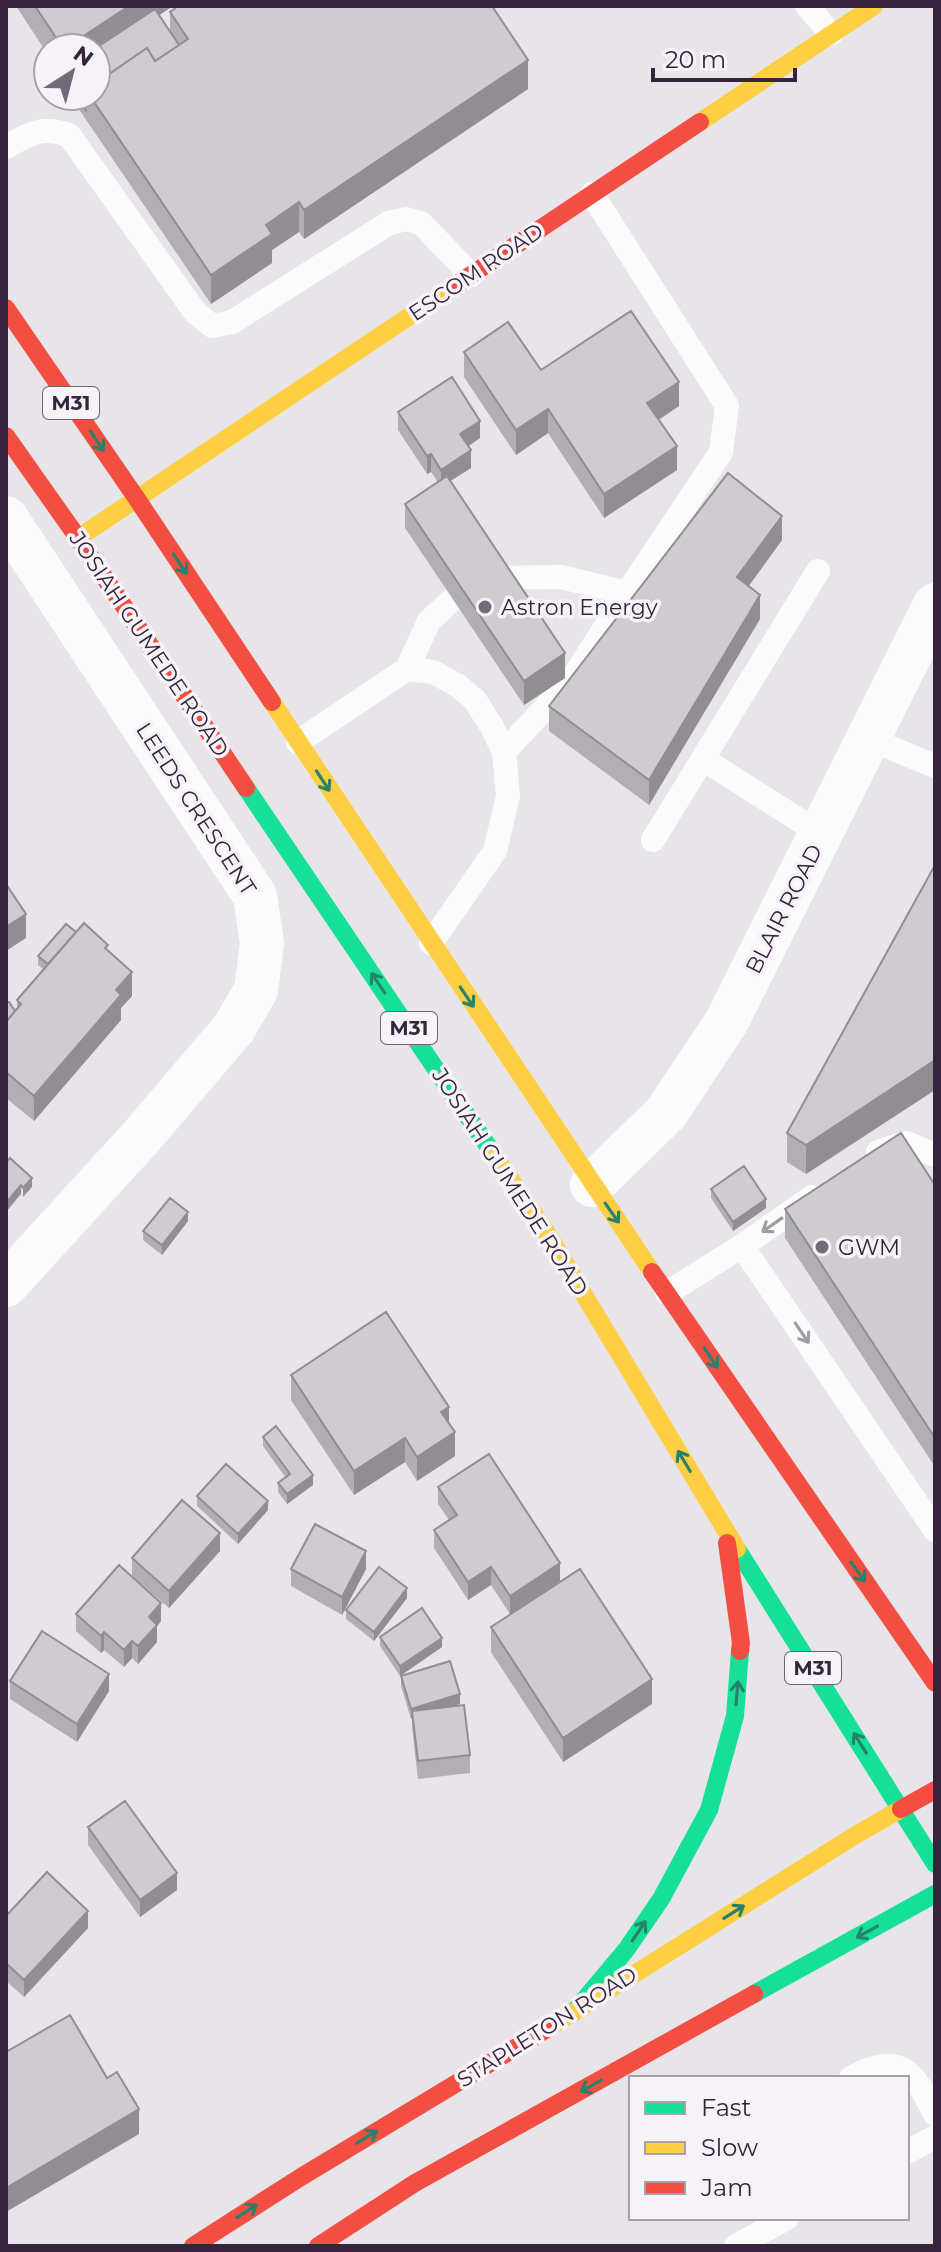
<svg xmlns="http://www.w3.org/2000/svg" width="941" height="2252" viewBox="0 0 941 2252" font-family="Montserrat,sans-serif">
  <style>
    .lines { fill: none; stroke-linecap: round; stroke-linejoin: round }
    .lane { stroke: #fcfbfc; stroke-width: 24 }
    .street { stroke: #fcfbfc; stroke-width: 44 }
    .fast { stroke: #16e098; stroke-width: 18 }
    .slow { stroke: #ffcf43; stroke-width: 18 }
    .jam { stroke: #f24e42; stroke-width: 18 }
    .wall { fill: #b2afb4 }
    .shaded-wall { fill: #918e92 }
    .building { fill: #cfcbd1; stroke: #918e92; stroke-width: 2 }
    .oneway { stroke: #26826a }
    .oneway2 { stroke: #a39aa6 }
    .poi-dot { fill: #756879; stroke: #f6f3f8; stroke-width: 3 }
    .labels { text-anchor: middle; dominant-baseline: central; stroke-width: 7; stroke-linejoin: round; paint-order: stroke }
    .shield { fill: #f6f3f8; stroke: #706274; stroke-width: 2 }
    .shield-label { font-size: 20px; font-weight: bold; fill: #37243c }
    .street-label { font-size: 22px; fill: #37243c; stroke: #f6f3f8 }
    .poi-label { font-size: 22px; fill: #37243c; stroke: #f6f3f8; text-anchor: start }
  </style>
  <rect width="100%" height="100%" fill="#e8e5ea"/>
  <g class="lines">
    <path class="lane" d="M807 6 831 34
      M6 147C31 133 40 126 69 135L195 312 212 326 232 322 389 223 406 219 421 223 471 275
      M498 578 561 577 627 593
      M407 669 429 621 453 599
      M869 739 935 766
      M298 742 407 669 433 672 457 685 475 700 492 727 504 752 508 796 495 851 431 943
      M504 752 573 678 627 593 721 452 727 406 592 194
      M703 759 821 834
      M653 840 818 571
      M878 1152 906 1143 935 1155
      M742 1246 935 1530
      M667 1293 742 1246 812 1197
      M851 2078C901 2051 913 2071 935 2114
      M907 2152 935 2137
      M736 2246 787 2218"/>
    <path class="street" d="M6 518 255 896 262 943 256 990 234 1028 141 1137 6 1285
      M592 1185 666 1113 727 1021 935 605"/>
    <path class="fast" d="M246 788 494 1155
      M737 1549 935 1864
      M754 1994 935 1894
      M573 2013 626 1950 661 1899 709 1810 735 1716 740 1651"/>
    <path class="slow" d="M700 122 874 6
      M78 538 456 285
      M272 702 652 1272
      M494 1155 545 1230 737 1549
      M550 2027 854 1836 901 1809"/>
    <path class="jam" d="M456 285 700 122
      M6 308 137 499 272 702
      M6 436 78 538 246 788
      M652 1272 935 1683
      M727 1543 741 1643 740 1651
      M901 1809 935 1790
      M193 2246 301 2177 550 2027
      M318 2246 415 2183 754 1994"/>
  </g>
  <path class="wall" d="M16 6H173L159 15 170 31V12L528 89 304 239 299 232 272 250V263L211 304 70 96H96V48H48V55Z
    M464 352 541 370 679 406 659 420 677 470 604 518 548 433 516 455 464 377Z
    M398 412 480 438 468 446 471 468 450 481 565 678 524 705 405 528V504L438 482 431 472 427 474 398 430Z
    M782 540 749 586 760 619 649 805 549 731V706Z
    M935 865V1090L806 1174 787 1162V1133Z
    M76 932 108 951 132 996 121 1008V1020L34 1121 6 1098V1002L15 1011 17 1010V1000L43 969 38 965V956Z
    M935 1185V1467L785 1238V1209Z
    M711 1189 766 1208 733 1231 711 1198Z
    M188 1221 162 1255 143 1240V1231Z
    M291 1375 449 1423 455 1456 417 1481 405 1462 354 1495 291 1400Z
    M263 1437 313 1485 287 1504 278 1492V1483L286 1478 263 1446Z
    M438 1487 560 1581 510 1614 491 1585 468 1600 434 1548V1530L449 1520 438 1504Z
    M197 1496 268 1510 238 1544 197 1506Z
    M220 1551 169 1608 132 1576V1558Z
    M291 1569H366L342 1615 291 1586Z
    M407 1598 374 1641 346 1619V1610Z
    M76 1614 161 1621 157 1626V1642L138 1664 132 1658 124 1667 104 1650 101 1653 76 1631Z
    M491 1627 652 1704 563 1762 491 1652Z
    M380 1637 442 1647 400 1676 380 1646Z
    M401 1676 460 1704 452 1706 470 1755V1773L418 1779 412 1728V1718L411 1719 401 1686Z
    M10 1681 109 1691 77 1742 10 1699Z
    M88 1827 177 1890 140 1917 88 1845Z
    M6 1916 88 1928 24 1997 6 1981Z"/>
  <path class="shaded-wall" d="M129 6H173L96 57V48H65Z
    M528 60V89L304 239V210Z
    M299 202V232L272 250V263L211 304V275L266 225Z
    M679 382V406L647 427V403Z
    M548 409V433L516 455V430Z
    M480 421V438L460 452V434Z
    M677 446V470L604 518V494Z
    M471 450V468L441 487V470Z
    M431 454V472L427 474V456Z
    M782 516V540L737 602V577Z
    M760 595V619L649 805V780Z
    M565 653V678L524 705V681Z
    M26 914V938L6 951V927Z
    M132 972V996L121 1008V1020L34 1121V1096L116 990Z
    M935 1060V1090L806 1174V1145Z
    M32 1178V1187L23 1197V1188Z
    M21 1185V1194L6 1212V1203Z
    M766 1199V1208L733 1231V1222Z
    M188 1212V1221L162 1255V1245Z
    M449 1407V1431L441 1412Z
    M455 1432V1456L417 1481V1457Z
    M405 1438V1462L354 1495V1471Z
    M313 1475V1485L287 1504V1494Z
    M268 1501V1510L238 1544V1534Z
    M220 1533V1551L169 1608V1591Z
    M366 1551V1569L342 1615V1597Z
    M560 1563V1581L510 1614V1596Z
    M491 1567V1585L468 1600V1582Z
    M407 1588V1598L374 1641V1632Z
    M161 1603V1621L157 1626V1642L138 1664V1646L149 1617Z
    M104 1632V1650L101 1653V1636Z
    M442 1638V1647L400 1676V1666Z
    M132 1641V1658L124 1667V1650Z
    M109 1674V1691L77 1742V1724Z
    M652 1679V1704L563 1762V1738Z
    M460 1694V1704L413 1718 412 1711V1718L411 1719V1709Z
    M177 1873V1890L140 1917V1900Z
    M88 1911V1928L24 1997V1980Z
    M139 2109V2134L6 2212V2188Z"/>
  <path class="building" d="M35 6H129L65 48H63Z
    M178 6H492L528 60 304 210 299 202 266 225 272 234 211 275 90 96H96V83L147 48 155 61 188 39 170 12Z
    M155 9 179 45 155 61 147 48 96 83V48Z
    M76 96H86V110Z
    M631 311 679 382 647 403 677 446 604 494 548 409 516 430 464 352 508 322 541 370Z
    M452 377 480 421 460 434 471 450 441 470 431 454 427 456 398 412Z
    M728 473 782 516 737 577 760 595 649 780 549 706Z
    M447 476 565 653 524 681 405 504Z
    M935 865V1060L806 1145 787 1133Z
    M6 884 26 914 6 927Z
    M84 923 108 945 105 948 132 972 116 990 121 995 34 1096 6 1072V1022L21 1004 17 1000Z
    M66 924 76 932 48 964 38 956Z
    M6 1002H9L15 1011 6 1022Z
    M901 1133 935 1185V1438L785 1209Z
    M10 1158 32 1178 23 1188 21 1185 6 1203V1163Z
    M744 1166 766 1199 733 1222 711 1189Z
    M170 1198 188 1212 162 1245 143 1231Z
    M386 1312 449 1407 441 1412 455 1432 417 1457 405 1438 354 1471 291 1375Z
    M276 1426 313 1475 287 1494 278 1483 290 1474 263 1437Z
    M489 1454 560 1563 510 1596 491 1567 468 1582 434 1530 457 1515 438 1487Z
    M226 1464 268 1501 238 1534 197 1496Z
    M182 1500 220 1533 169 1591 132 1558Z
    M315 1524 366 1551 342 1597 291 1569Z
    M119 1565 161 1603 149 1617 157 1625 138 1646 132 1641 124 1650 104 1632 101 1636 76 1614Z
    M379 1567 407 1588 374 1632 346 1610Z
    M580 1569 652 1679 563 1738 491 1627Z
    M422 1608 442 1638 400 1666 380 1637Z
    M42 1631 109 1674 77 1724 10 1681Z
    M450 1661 460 1694 411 1709 401 1676Z
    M464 1705 470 1755 418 1761 412 1711Z
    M125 1801 177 1873 140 1900 88 1827Z
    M47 1872 88 1911 24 1980 6 1963V1916Z
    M70 2015 107 2078 117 2072 139 2109 6 2188V2052Z"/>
  <defs><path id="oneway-shaft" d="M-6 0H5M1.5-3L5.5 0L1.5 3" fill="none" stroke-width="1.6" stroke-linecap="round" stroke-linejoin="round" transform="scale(2)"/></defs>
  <g class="oneway">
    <use href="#oneway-shaft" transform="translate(97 441) rotate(56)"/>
    <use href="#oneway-shaft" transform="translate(180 564) rotate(56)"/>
    <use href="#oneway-shaft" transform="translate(323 781) rotate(57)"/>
    <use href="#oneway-shaft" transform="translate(378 983) rotate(-124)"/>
    <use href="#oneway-shaft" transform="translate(467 997) rotate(56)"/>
    <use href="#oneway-shaft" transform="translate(612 1213) rotate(55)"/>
    <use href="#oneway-shaft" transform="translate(711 1358) rotate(56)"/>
    <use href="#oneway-shaft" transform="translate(684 1461) rotate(-121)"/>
    <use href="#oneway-shaft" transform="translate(858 1572) rotate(55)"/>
    <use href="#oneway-shaft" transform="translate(737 1693) rotate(-85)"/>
    <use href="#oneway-shaft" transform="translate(860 1743) rotate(-122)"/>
    <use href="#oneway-shaft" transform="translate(734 1912) rotate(-32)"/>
    <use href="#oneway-shaft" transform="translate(639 1931) rotate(-56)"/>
    <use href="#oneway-shaft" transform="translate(867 1932) rotate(151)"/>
    <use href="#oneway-shaft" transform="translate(591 2086) rotate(151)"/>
    <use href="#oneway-shaft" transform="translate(367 2137) rotate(-31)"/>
    <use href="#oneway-shaft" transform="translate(247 2211) rotate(-33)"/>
  </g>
  <g class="oneway2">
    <use href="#oneway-shaft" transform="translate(772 1225) rotate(145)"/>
    <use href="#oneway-shaft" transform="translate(802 1333) rotate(56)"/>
  </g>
  <g class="poi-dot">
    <circle cx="485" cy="607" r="8"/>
    <circle cx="822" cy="1247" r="8"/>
  </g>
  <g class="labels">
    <g class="shield">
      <rect x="43" y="387" width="56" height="32" rx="6"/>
      <rect x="381" y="1012" width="56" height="32" rx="6"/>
      <rect x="785" y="1652" width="56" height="32" rx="6"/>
    </g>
    <g class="shield-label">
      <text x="71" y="403">M31</text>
      <text x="409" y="1028">M31</text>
      <text x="813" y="1668">M31</text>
    </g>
    <g class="street-label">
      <text transform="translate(476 272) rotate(-34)">ESCOM ROAD</text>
      <text transform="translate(149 644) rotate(56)">JOSIAH GUMEDE ROAD</text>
      <text transform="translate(196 809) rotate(57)">LEEDS CRESCENT</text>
      <text transform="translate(784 909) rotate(-63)">BLAIR ROAD</text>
      <text transform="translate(510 1182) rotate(57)">JOSIAH GUMEDE ROAD</text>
      <text transform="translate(547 2027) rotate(-32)">STAPLETON ROAD</text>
    </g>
    <g class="poi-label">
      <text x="501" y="607">Astron Energy</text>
      <text x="838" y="1247">GWM</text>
    </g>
  </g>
  <rect width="941" height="2252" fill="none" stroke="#37243c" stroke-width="16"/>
  <rect x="629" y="2076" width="280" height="144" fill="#f6f3f8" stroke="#aaa0ad" stroke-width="2"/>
  <rect x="645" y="2102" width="40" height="12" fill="#16e098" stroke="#aaa0ad" stroke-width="2"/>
  <text x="701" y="2116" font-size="24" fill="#37243c">Fast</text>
  <rect x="645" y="2142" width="40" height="12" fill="#ffcf43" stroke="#aaa0ad" stroke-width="2"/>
  <text x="701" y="2156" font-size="24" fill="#37243c">Slow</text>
  <rect x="645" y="2182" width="40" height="12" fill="#f24e42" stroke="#aaa0ad" stroke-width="2"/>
  <text x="701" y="2196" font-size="24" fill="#37243c">Jam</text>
  <g transform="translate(72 72) rotate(36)"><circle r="38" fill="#f6f3f8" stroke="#aaa0ad" stroke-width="2"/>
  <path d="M0-6L14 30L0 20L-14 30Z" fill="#756879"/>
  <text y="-12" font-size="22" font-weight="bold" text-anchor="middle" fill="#37243c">N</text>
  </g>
  <path d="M653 68v12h142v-12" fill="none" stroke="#37243c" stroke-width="4"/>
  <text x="665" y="68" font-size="24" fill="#37243c" stroke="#f6f3f8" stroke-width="6" paint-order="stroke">20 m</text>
</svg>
